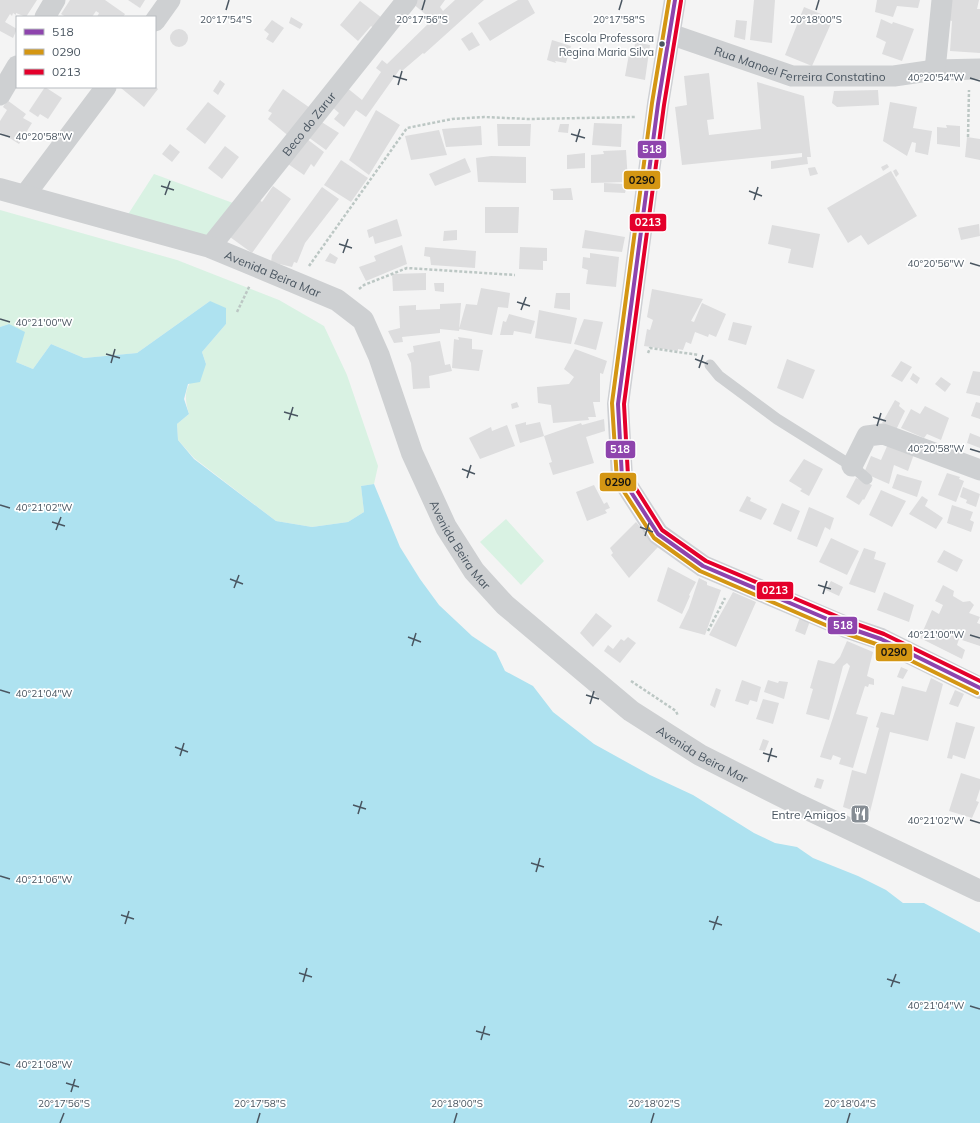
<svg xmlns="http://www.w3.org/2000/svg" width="980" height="1123" viewBox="0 0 980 1123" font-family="Mulish,sans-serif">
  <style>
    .green { fill: #d9f2e3 }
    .water { fill: #aee2f0 }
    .building { fill: #ddddde }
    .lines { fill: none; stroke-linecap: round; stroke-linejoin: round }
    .path { stroke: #bcc7c4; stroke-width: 2.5; stroke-dasharray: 3 2; stroke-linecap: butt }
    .service { stroke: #ced0d2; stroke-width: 11 }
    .minor { stroke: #ced0d2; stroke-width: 21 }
    .tertiary { stroke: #ced0d2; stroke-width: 22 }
    .secondary { stroke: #ced0d4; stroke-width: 22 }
    .bus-1-casing { stroke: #fff; stroke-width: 7 }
    .bus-2-casing { stroke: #fff; stroke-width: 7 }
    .bus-3-casing { stroke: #fff; stroke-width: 7 }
    .bus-1 { stroke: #8e44ad; stroke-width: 4 }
    .bus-2 { stroke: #d49613; stroke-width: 4 }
    .bus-3 { stroke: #e4002b; stroke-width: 4 }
    .ticks { fill: none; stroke: #4a5661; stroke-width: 1.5 }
    .bus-dot { fill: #4a5661; stroke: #fff; stroke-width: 1.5 }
    .labels { text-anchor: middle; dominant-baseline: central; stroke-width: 3.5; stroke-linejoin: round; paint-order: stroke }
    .bus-label { font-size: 11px; fill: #4a5661; stroke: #fff; text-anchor: end }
    .street-label { font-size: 12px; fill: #4a5661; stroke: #fff }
    .poi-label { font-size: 12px; fill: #4a5661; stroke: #fff; text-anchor: end }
    .ticks-label { font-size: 10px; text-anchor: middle; fill: #4a5661; stroke: #fff; stroke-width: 3.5; stroke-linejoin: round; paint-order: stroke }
    .line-badge { stroke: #fff; stroke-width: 1.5 }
    .badge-label { font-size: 11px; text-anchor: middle; font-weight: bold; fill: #fff }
    .pale-badge-label { font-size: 11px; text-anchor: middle; font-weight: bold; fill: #111 }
  </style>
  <rect width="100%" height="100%" fill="#f4f4f4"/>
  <path class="green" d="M154 174 233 203 208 237 127 216Z
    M0 210 177 260 279 300 324 326 347 375 378 466 374 484 361 486 364 512 348 522 312 527 276 521 194 458 178 440 177 424 189 414C181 388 189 383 206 364L202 352 226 324 210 301 137 353 84 358 51 344 33 369 16 362 9 324 0 327Z
    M506 519 544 561 521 585 480 542Z"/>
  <path class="water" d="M210 301 226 308V324L202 352 206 364 200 382 188 384 184 399 189 414 177 424 178 440 194 459 276 521 312 527 348 522 364 512 361 486 374 484 400 547 420 579 439 605 472 636 496 652 505 671 533 686 553 712 594 744 650 775 693 795 754 833 775 843 797 847 813 858 858 876 886 890 903 903H924L980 933V1123H0V327L9 324 25 332 16 362 33 369 51 344 84 358 137 353Z"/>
  <path class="building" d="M0 0H37L26 17 16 13V15L13 13 12 16 10 14 5 22 17 29 13 38 0 31Z
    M70 0H105L125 14 123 17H97L99 13 96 11 92 17H66L61 14Z
    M128 0H145L140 8Z
    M413 0H445L440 7 443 11 455 0H484L424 54 423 53 402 71 400 69 366 117 356 110 344 127 334 119 339 113 331 106 346 87 362 100 381 72 376 68 382 60 387 64 432 20 411 2Z
    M518 0H528L535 13 490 41 478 23Z
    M754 0H775L772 43 750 40Z
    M877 0H920L918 8 897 6 893 17 875 12Z
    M950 0H979L977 9H980V53L950 51 952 21 948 20Z
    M360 1 382 18 374 28 371 26 358 41 340 25Z
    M804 7 833 19 812 66 785 55Z
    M291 17 303 24 300 29 289 23Z
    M881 19 892 24 893 22 914 29 902 61 882 54 886 42 876 37Z
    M272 20 284 28 273 43 266 39 269 34 264 30Z
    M736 20 747 21 745 40 734 37Z
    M170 38a9 9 0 1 1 18 0a9 9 0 1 1-18 0Z
    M472 32 480 45 469 51 461 39Z
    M552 40 571 46 566 63 555 61 556 63 547 60Z
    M635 42 650 45 645 80 625 76 629 54 634 55Z
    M709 73 714 119 707 120 709 135 761 129 757 82 804 96 811 157H807L808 164 771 169V161L802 157V153L682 165 675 107 687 105 684 76Z
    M220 80 225 84 218 95 213 91Z
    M155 86 158 89 144 107 121 88Z
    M45 87 62 98 48 119 40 114 38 117 29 111Z
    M283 89 313 110 291 138 268 119 272 113 268 111Z
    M878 90 879 105 837 107 832 103 834 91Z
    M7 100 26 114 23 118 32 123 19 144 0 132V121L7 110 3 107Z
    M208 102 226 116 205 144 186 129Z
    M890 102 917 107 913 128 932 131 928 155 915 152 916 143 912 142 907 156 883 141Z
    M376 110 400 125 369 175 349 160Z
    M320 121 339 133 326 150 308 137Z
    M594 123 622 124 621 147 592 145Z
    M497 124H531L530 146H498Z
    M560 124H569L568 133 558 132Z
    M946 125 960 126V147L937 144V127L947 128Z
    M481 126 482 145 446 147 442 129Z
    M439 130 447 155 411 160 405 136Z
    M967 137 980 139V160L965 157Z
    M307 139 324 152 314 167 311 164 304 175 288 164Z
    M170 144 180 152 172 162 162 154Z
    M225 146 239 157 222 179 208 168Z
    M626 150 628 182 625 193 604 192V183L623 184 625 182 591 183V155L604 154 603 151Z
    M585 153V168L567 169V155Z
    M491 156 526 157V183L478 182 476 158Z
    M465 158 471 172 435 186 429 174Z
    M341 160 368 178 351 202 324 185Z
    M887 164 889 167 883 171 881 167Z
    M815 167 818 174 810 176 808 168Z
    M896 169 899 174 896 177 893 171Z
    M891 171 917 216 868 245 861 235 848 243 827 208Z
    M273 186 291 199 252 253 230 237 259 199 262 202Z
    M322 187 339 199 305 243 297 263 294 262 292 267 271 262 272 255Z
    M571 188 573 200H553V191L550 190 551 189Z
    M485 207H519L518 233H485Z
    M397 219 402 236 375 244 373 236 369 238 367 230Z
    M979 224 980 236 961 240 958 228Z
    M772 225 820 234 813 268 788 263 791 249 768 244Z
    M457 230V240L443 241 444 231Z
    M585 230 625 237 622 252 582 248Z
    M402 245 407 264 366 281 359 267 376 261 374 256Z
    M425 247 476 251 475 268 431 265 430 257 424 256Z
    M520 247 547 248V261H543V270L519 269Z
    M330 253 338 258 335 264 325 261Z
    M590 253 619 257 616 287 586 284 588 270 582 268 583 257 590 258Z
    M426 273V290L393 291 392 274Z
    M434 283H444V292L435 291Z
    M481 288 510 293 508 308 498 307 492 335 459 329 466 304 477 305Z
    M652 289 703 299 691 321 694 322 702 303 726 314 716 337 709 334 708 337 695 332 691 344 686 342 683 350 678 349V351L644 346 647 329 650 330 653 320 647 317Z
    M556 293H570V310L554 308Z
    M461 303 459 331 440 329V333L402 337 403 342 394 343 388 331 400 328 399 306 416 305V310L440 309V304Z
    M539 310 577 318 571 344 535 338Z
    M509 314 535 321 531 334 514 331 513 335H500L503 321 506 322Z
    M584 319 603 322 596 350 574 344Z
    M733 322 752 326 746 345 728 340Z
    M458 337 472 339V349L483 350 479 371 452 368 454 339 459 340Z
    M440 341 445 365 450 364 452 371 429 376 430 388 413 389 411 363 407 354 414 352 413 346Z
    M575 349 607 361 603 374 600 373V402H593L596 417H588L589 420 553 423 551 405 538 403 537 387 569 384 574 377 564 369Z
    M787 359 815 370 803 399 777 388Z
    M901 361 912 367 902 382 891 376Z
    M973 371 980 372V396L966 393Z
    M913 373 920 378 917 384 910 379Z
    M941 377 951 384 945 392 935 384Z
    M895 400 900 403 899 406 905 411 896 430 882 423Z
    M517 402 519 407 512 409 511 404Z
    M976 402 980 403V419L971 416Z
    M925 406 949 418 941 440 927 434 924 438 901 428 911 409 920 414Z
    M604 419 605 431 586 437 594 463 553 475 549 463 552 462 544 436 520 443 515 425 526 422V425L540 422 544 436 581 423 582 425Z
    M507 425 515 446 480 459 469 438 491 427 492 431Z
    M970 433 980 437V448L967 443Z
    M888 444 914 454 908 471 894 465 889 484 864 473 871 456 881 460Z
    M804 459 823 469 809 496 800 491 802 489 789 481Z
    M947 473 960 477 959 479 964 481 956 502 938 495Z
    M897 474 922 481 917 497 892 488Z
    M856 478 872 485 864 500 863 499 859 505 846 497Z
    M594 485 604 504 607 502 610 508 605 510 607 513 587 521 576 492Z
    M963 487 980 494 976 507 966 503 967 500 960 497Z
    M881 490 906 501 892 527 869 515Z
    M747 496 751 498 750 501 767 509 761 520 739 511Z
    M922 496 928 500 925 506 943 518 936 529 909 514Z
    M782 503 800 511 791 532 773 524Z
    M952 505 973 512 970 520 974 522 971 532 947 523Z
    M809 507 834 518 830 530 825 527 817 547 797 539Z
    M636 522 658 547 629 578 611 555 613 553 610 548Z
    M831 538 859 551 847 575 819 562Z
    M864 548 876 552 874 559 886 563 875 593 849 584Z
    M944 550 963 560 957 572 937 562Z
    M668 567 696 582 689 595 690 596 682 614 657 601Z
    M699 578 707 582V585L721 590 705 635 679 628 689 608Z
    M831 581 843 587 839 596 826 590Z
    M943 585 954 591 953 596 963 602 970 601 974 605 969 613 980 617 977 623 980 624V646L959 639 957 645 965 650 962 659 920 638 932 610 939 614 943 605 935 601Z
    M733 592 756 602 736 647 709 635Z
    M884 592 914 605 909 622 877 610Z
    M596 613 612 626 593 647 580 633Z
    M800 617 810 621 805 635 795 631Z
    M628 637 636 643 620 663 604 651 608 645 613 649 621 639 624 641Z
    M847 641 873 652 867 676 874 679V685L869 684 868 687 865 686 856 714 868 717 853 768 839 764 841 758 833 755 831 760 820 757 850 666 847 663 843 666 829 720 806 714 813 689 810 688 818 660 834 664 840 657Z
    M901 667 908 670 903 679 897 677Z
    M931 678 943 684 928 741 890 732 869 816 843 807 852 770 866 774 879 728 876 727 881 712 894 715 902 686 926 692Z
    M742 680 761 687 757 702 750 700 748 705 735 701Z
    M768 680 778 683 779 681 788 682 784 699 764 692Z
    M716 688 721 690 715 708 710 705Z
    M955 690 964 694 958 707 949 704Z
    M763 699 779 703 773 724 756 719Z
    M956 722 975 727 965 759 953 755 952 759 947 758Z
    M763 739 769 741 765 751 759 750Z
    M961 773 980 779V789L976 801 979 802 972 818 949 811Z
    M817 778 824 780 821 789 814 787Z"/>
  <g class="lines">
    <path class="path" d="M968 137 969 90
      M309 266 407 128 452 119 484 117 529 119 636 117
      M359 289 364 285 407 268 515 275
      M237 312 250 285
      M648 353 650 348 699 355
      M708 631 725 598
      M631 681 676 711 678 716"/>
    <path class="service" d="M710 365 719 376 777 419 852 466 867 479"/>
    <g class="minor">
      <path d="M45 17 55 0"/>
      <path d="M155 21 170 0"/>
      <path id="s1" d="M670 34 792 76H894L935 70 980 69"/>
      <path d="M935 70 942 0"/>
      <path d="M0 95 17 66"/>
      <path d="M25 195 106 87"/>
      <path id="s2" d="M210 247 407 0"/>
      <path d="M852 466 867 436 883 434 980 470"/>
    </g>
    <path class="tertiary" id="s3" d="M0 189 210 247 337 300 363 320 379 356 412 453 446 527 474 571 505 605 631 711 700 755 799 805 980 891"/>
    <path class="secondary" d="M675 0 658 104 618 404 622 478 658 534 703 566 846 627 881 639 980 688"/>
    <g class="bus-1-casing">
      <path id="bus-1" d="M675 0 658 104 618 404 622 478 658 534 703 566 846 627 881 639 980 688"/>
    </g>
    <g class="bus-2-casing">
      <path id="bus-2" d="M669 0 652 103 612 403 617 481 654 538 700 571 844 633 879 645 977 693"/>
    </g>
    <g class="bus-3-casing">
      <path id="bus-3" d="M681 1 664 105 624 404 628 476 662 530 706 561 848 621 884 634 980 681"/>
    </g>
    <use href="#bus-1" class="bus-1"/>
    <use href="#bus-2" class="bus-2"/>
    <use href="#bus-3" class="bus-3"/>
  </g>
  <path class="ticks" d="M226 10 229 0M422 10 425 0M619 10 622 0M816 10 819 0M393 76 407 80M970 78 980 81M398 85 402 71M0 134 10 137M571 134 585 138M576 142 580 129M161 186 174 190M749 191 762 196M165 195 170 181M754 200 758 187M339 244 352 248M343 253 348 239M970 263 980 266M517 302 530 306M521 310 526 297M0 319 10 322M106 354 120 358M695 359 708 364M111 363 115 349M699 368 703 355M284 412 298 416M873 417 886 421M289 420 293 407M877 426 881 413M970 449 980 452M462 469 475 474M467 478 471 465M0 505 10 508M52 522 65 526M640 527 653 532M56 530 61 517M645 536 649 523M230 579 243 584M818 585 831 589M234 588 239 575M823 594 827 581M970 635 980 638M408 637 421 642M412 646 416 633M0 690 10 693M586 695 599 699M590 704 594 691M175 747 188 752M763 753 777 757M180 756 184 743M768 762 772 748M353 805 366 809M358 814 362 801M970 820 980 823M531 863 544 867M536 872 540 858M0 876 10 879M121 915 134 919M709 921 722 925M125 924 129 911M713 930 718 916M299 973 312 977M887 979 900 983M303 982 307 968M891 987 896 974M970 1006 980 1009M476 1031 490 1035M481 1040 485 1026M0 1062 10 1065M66 1083 79 1087M71 1092 75 1079M60 1123 64 1113M257 1123 260 1113M454 1123 457 1113M651 1123 654 1113M847 1123 850 1113"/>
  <defs>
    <g id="restaurant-square" transform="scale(1)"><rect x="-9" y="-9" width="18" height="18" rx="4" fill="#868d94" stroke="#fff"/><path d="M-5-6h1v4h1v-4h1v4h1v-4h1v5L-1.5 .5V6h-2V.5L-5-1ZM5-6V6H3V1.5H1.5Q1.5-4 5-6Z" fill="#fff"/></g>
  </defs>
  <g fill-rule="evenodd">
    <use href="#restaurant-square" x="860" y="814"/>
  </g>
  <circle class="bus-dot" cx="662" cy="44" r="3.5"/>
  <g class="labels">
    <g class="bus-label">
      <text x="654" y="38">Escola Professora<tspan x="654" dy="14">Regina Maria Silva</tspan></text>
    </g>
    <g class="street-label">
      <text stroke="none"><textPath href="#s1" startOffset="135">Rua Manoel Ferreira Constatino</textPath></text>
      <text stroke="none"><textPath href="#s2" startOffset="158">Beco do Zarur</textPath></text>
      <text stroke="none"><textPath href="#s3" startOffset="286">Avenida Beira Mar</textPath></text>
      <text stroke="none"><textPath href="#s3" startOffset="634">Avenida Beira Mar</textPath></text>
      <text stroke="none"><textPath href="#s3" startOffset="958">Avenida Beira Mar</textPath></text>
    </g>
    <g class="poi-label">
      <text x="846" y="814">Entre Amigos</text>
    </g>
  </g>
  <g class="ticks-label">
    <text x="226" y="23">20°17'54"S</text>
    <text x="422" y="23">20°17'56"S</text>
    <text x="619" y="23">20°17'58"S</text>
    <text x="816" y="23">20°18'00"S</text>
    <text x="936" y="81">40°20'54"W</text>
    <text x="44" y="140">40°20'58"W</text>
    <text x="936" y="267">40°20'56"W</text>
    <text x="44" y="326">40°21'00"W</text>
    <text x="936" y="452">40°20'58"W</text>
    <text x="44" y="511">40°21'02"W</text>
    <text x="936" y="638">40°21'00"W</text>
    <text x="44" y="697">40°21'04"W</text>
    <text x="936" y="824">40°21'02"W</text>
    <text x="44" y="883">40°21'06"W</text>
    <text x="936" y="1009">40°21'04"W</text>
    <text x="44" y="1068">40°21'08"W</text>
    <text x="64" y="1107">20°17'56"S</text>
    <text x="260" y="1107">20°17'58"S</text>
    <text x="457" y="1107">20°18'00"S</text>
    <text x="654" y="1107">20°18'02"S</text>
    <text x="850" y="1107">20°18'04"S</text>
  </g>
  <g class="line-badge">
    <rect x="637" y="140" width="30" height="19" rx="4" fill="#8e44ad"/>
    <rect x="623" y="170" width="38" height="20" rx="4" fill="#d49613"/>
    <rect x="629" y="213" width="38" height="19" rx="4" fill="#e4002b"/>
    <rect x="605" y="440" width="31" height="19" rx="4" fill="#8e44ad"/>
    <rect x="599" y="472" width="38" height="20" rx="4" fill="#d49613"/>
    <rect x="756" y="581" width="38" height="19" rx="4" fill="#e4002b"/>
    <rect x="827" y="616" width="31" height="19" rx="4" fill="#8e44ad"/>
    <rect x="875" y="643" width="38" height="19" rx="4" fill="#d49613"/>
  </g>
  <g class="badge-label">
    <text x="652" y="153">518</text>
    <text x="648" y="226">0213</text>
    <text x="620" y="453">518</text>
    <text x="775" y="594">0213</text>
    <text x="843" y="629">518</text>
  </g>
  <g class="pale-badge-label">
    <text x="642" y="184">0290</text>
    <text x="618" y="486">0290</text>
    <text x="894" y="656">0290</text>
  </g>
  <rect x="16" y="16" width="140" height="72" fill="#ffffff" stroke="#b7bbc0"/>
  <rect x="24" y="29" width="20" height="6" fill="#8e44ad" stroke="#b7bbc0"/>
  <text x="52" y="36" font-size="12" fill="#4a5661">518</text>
  <rect x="24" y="49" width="20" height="6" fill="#d49613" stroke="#b7bbc0"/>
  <text x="52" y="56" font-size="12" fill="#4a5661">0290</text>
  <rect x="24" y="69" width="20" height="6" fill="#e4002b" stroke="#b7bbc0"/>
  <text x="52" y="76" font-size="12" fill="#4a5661">0213</text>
</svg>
